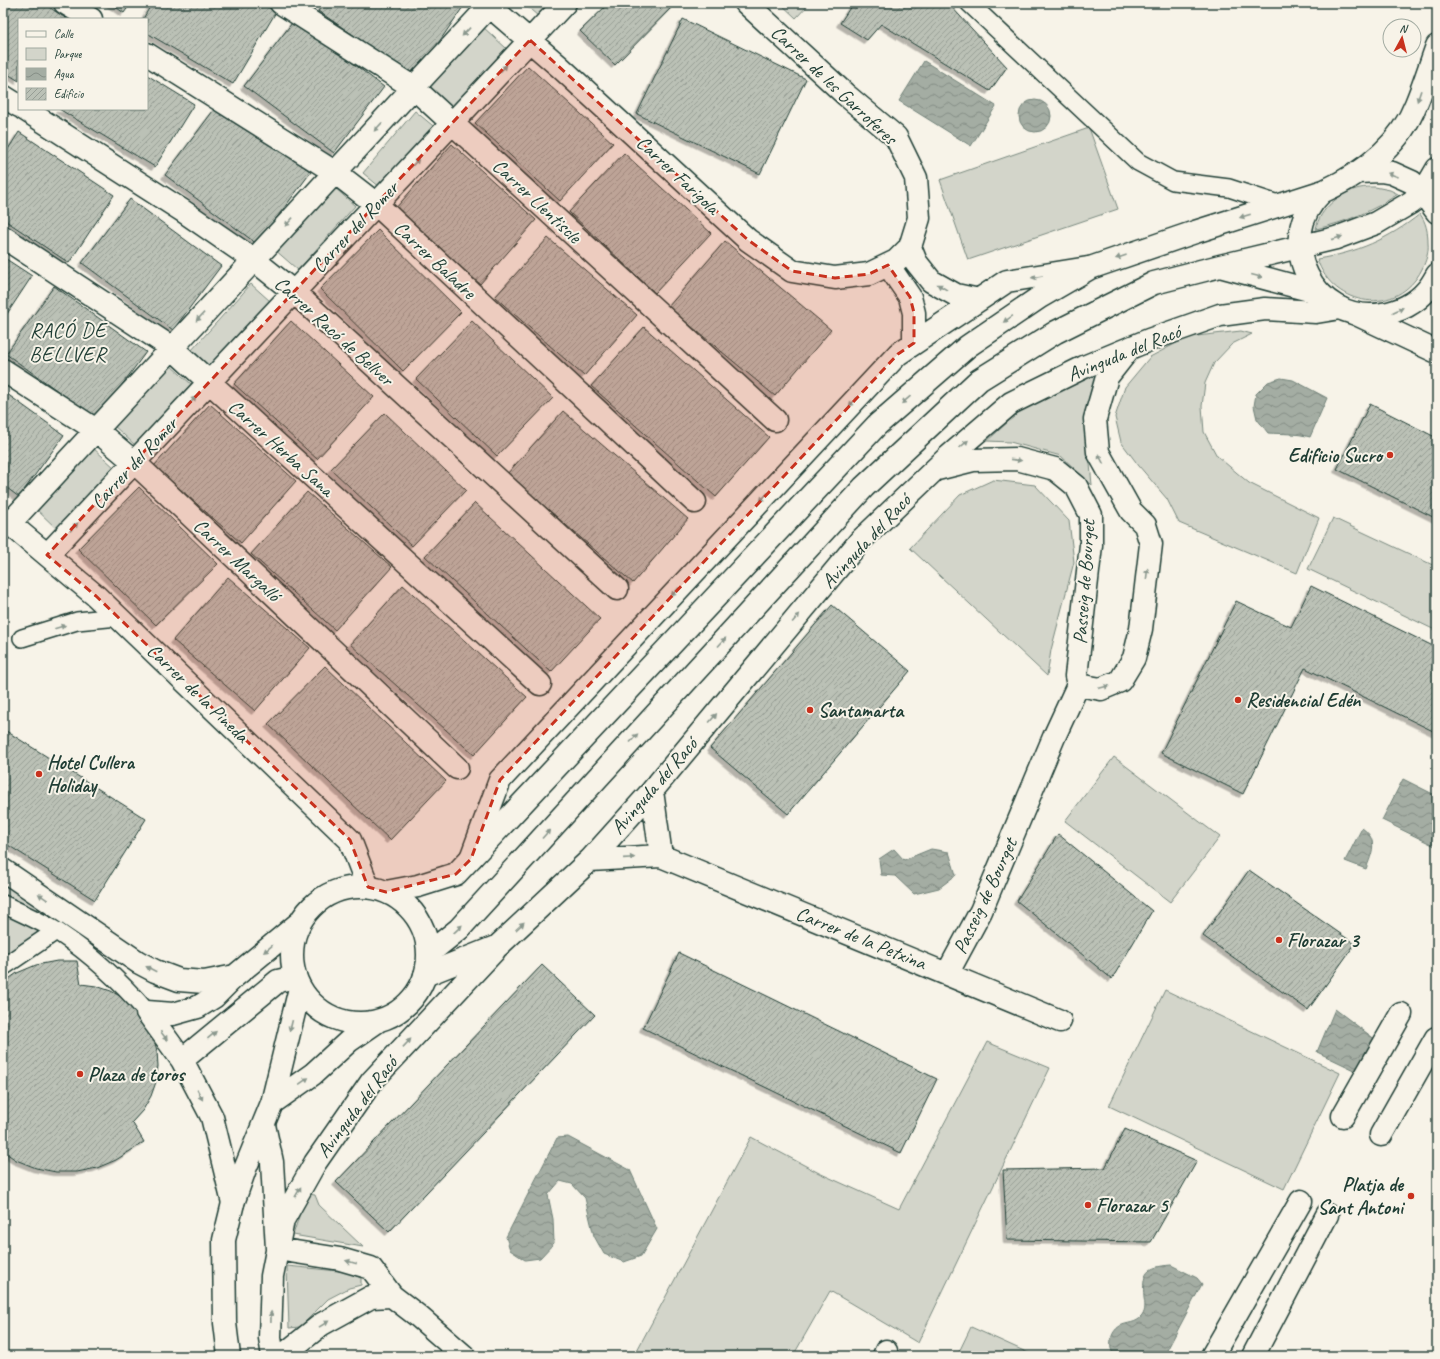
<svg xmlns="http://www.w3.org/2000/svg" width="1440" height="1359" viewBox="0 0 1440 1359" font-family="Caveat,sans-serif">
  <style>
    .green { fill: #d3d5ca; stroke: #79897f }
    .water { fill: url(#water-waves); stroke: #6f8077 }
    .building { fill: url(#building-hatch); stroke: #1f3d34; filter: url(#shadow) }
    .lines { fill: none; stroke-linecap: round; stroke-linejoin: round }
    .lane-casing { stroke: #1f3d34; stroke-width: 20 }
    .street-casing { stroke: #1f3d34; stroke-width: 25 }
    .secondary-casing { stroke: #1f3d34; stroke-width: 25 }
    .lane { stroke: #f7f3e8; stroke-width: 17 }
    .street { stroke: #f7f3e8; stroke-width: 22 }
    .secondary { stroke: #f7f3e8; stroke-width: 22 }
    .oneway { fill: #8b988e }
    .marked { fill: #c8321e; fill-opacity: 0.2; stroke: #c8321e; stroke-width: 3; stroke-dasharray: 8 5; stroke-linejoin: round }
    .poi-dot { fill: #c8321e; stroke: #f7f3e8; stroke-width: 1.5 }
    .labels { text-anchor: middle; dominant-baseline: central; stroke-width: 4; stroke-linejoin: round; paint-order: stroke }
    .street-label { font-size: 20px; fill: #1f3d34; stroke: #f7f3e8 }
    .poi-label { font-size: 20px; font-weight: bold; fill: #1f3d34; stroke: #f7f3e8; text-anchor: start }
    .neighbourhood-label { font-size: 21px; letter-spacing: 1px; fill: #1f3d34; stroke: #f7f3e8 }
  </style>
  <defs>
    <pattern id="water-waves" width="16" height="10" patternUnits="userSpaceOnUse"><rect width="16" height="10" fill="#a4ada3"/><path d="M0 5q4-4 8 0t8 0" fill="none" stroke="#858e86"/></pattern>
    <pattern id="building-hatch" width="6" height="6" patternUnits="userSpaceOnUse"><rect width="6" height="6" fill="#bbc1b6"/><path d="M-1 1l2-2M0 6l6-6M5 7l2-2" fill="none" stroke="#979e95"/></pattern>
    <filter id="shadow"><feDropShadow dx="-3.5" dy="3.5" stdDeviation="0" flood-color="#0004"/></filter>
  </defs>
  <rect width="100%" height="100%" fill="#f7f3e8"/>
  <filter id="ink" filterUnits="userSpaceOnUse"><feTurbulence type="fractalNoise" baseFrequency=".025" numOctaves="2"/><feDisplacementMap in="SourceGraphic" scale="8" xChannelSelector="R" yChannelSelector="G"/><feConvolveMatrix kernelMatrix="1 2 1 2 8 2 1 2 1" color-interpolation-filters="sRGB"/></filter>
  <g filter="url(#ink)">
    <path class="green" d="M523 3H551L538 16Z
      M780 3H810L796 18Z
      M483 27 506 48 451 108 428 87Z
      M415 111 438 130 386 192 363 173Z
      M1089 128 1118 209 968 260 940 180Z
      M332 185 355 206 298 270 274 249Z
      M1375 187 1390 190 1398 194C1373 211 1346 222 1316 229 1319 209 1341 192 1360 188 1365 187 1370 187 1375 187Z
      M1420 214C1426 222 1428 232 1428 243 1429 252 1426 261 1422 269 1398 317 1333 308 1317 259 1356 253 1389 239 1420 214Z
      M251 284 270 301 210 368 191 351Z
      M1241 331 1252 334 1232 344 1214 363 1205 383 1202 406 1204 432 1217 456 1249 483 1319 518 1297 573 1179 523 1167 499 1139 466 1121 442 1115 417 1125 387 1150 357 1188 337Z
      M1107 358 1085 411 1092 485 1061 456 1010 442 987 441 1020 411 1071 378Z
      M170 365 191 384 135 445 113 425Z
      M92 447 116 469 59 531 36 509Z
      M993 480 1035 485 1069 521 1074 562 1051 650 1047 676 910 548 960 495Z
      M1333 518 1437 567V631L1308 569Z
      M1114 757 1220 837 1170 902 1065 821Z
      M3 874 69 916 21 952 3 957Z
      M1165 990 1340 1073 1284 1189 1109 1106Z
      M987 1042 1050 1068 918 1343 830 1291 793 1356H634L751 1137 819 1173 899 1209Z
      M308 1194 315 1195 319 1205 363 1247 293 1235 305 1198Z
      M287 1266 348 1272 361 1278V1285L349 1288 328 1299 300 1327 289 1328Z
      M971 1327 1035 1356H957Z"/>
    <path class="water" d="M924 61 996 106 971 146 899 101Z
      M1019 116a16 16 0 1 1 32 0a16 16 0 1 1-32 0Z
      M1281 378 1293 380 1327 398 1310 437C1297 433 1283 434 1268 433L1257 419 1254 406 1256 394 1268 382Z
      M1403 779 1437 796V847L1382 820Z
      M1362 828C1379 840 1372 853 1366 869L1345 861Z
      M894 849 904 860 931 849 949 852 956 875 939 888 914 894 895 876 881 875 879 859Z
      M1335 1009 1376 1040 1363 1074 1317 1052Z
      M568 1137 630 1170 657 1229 641 1256 624 1262 604 1254 594 1236 585 1198 572 1184 560 1181 548 1195 553 1219 554 1243 540 1258 525 1260 510 1250 506 1237 557 1138Z
      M1171 1265 1197 1278 1202 1284 1164 1356H1114C1108 1346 1110 1332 1120 1326 1127 1322 1136 1324 1142 1316 1146 1310 1145 1304 1144 1298 1142 1272 1146 1267 1171 1265Z"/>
    <path class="building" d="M3 3H43L67 19H19V81L3 71Z
      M110 3H131L124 13Z
      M152 3H261L276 12 233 84 147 33V19H143Z
      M324 3H465V4L415 77 318 11Z
      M609 3H672L674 5 615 65 580 31Z
      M853 3H948L1007 67 990 91 881 24 867 40 840 23Z
      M295 19 384 87 334 153 244 86Z
      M683 19 806 79 760 174 637 114Z
      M528 66 613 143 560 201 475 123Z
      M147 75 194 104 155 167 59 109H147Z
      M219 103 311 172 257 244 165 175Z
      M19 132 114 195 69 263 3 219V157Z
      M452 144 536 220 480 284 395 209Z
      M624 153 711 233 655 293 569 212Z
      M130 199 221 266 173 330 82 263Z
      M378 230 461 312 403 371 320 289Z
      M548 238 637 315 584 376 495 297Z
      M725 241 831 330 775 396 668 307Z
      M3 257 32 276 3 320Z
      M54 286 146 352 97 419 6 354Z
      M291 321 374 397 317 459 234 384Z
      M472 321 553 398 497 456 416 379Z
      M644 327 769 437 716 497 591 386Z
      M3 391 64 435 19 497 3 485Z
      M210 404 296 481 241 543 154 466Z
      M1370 404 1437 438V519L1337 469Z
      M563 411 688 519 633 583 507 474Z
      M385 413 466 490 412 546 331 469Z
      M139 487 218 564 156 625 78 549Z
      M307 492 392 567 335 630 251 554Z
      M475 503 600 619 551 672 425 556Z
      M228 577 310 648 255 711 173 640Z
      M403 585 527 697 474 755 350 644Z
      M1311 586 1437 648V733L1305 668 1243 794 1161 753 1236 601 1291 627Z
      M832 605 910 671 788 814 710 748Z
      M325 666 446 781 390 840 268 724Z
      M3 729 146 819 95 900 3 842Z
      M1058 834 1152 911 1112 979 1017 901Z
      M1249 870 1355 944 1308 1010 1203 936Z
      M679 953 937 1079 901 1153 643 1028Z
      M57 961H77L81 984 96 986 111 991 125 999 137 1009 153 1035 157 1051 158 1066 156 1082 151 1096 143 1110 132 1122 144 1142 116 1160 97 1168 77 1172H56L36 1168 16 1160 3 1151V983L17 973 36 965Z
      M542 965 595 1015 389 1232 336 1182Z
      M1125 1129 1197 1161 1151 1242 1007 1240 1003 1170 1105 1168Z"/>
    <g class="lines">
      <g class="lane-casing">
        <path id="lane" d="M969 3 1138 162 1173 181 1229 188 1281 205
          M22 638 77 621 118 617
          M3 904C21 913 41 921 58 932 91 954 121 982 147 1012
          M3 967 56 931"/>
      </g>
      <g class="street-casing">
        <path id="street" d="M65 3 91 19
          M281 3 414 88 775 420
          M486 3 560 67 748 240 792 271 835 278 869 274 896 261 910 247 919 218 916 178 896 137 846 95 746 3
          M147 54 336 173 376 204 695 502
          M3 96 19 106
          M24 109 183 211 254 260 294 292 617 589
          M3 237 172 348 540 684
          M910 247 916 262 931 281 956 295 979 300
          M888 265 910 297 914 313V343
          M1356 314 1437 352
          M3 370 96 430 134 462 457 768
          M937 469 973 460 1017 459 1055 469 1076 486 1091 515V545L1076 676 1078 685 1101 689 1120 681 1134 658 1141 629 1151 544 1145 525 1131 511 1098 452 1095 419 1107 377 1129 349
          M3 518 96 596 350 840 368 887
          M10 523 492 3
          M47 555 565 3
          M661 856 1060 1021
          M471 858 500 780 898 354 1007 281 1088 268
          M590 860 661 856 652 791
          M3 870 138 962 155 971 179 980 204 982 235 976 298 924
          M947 974 981 911 1054 737 1078 685
          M425 975 498 946 590 860 652 791 860 541 948 457 1011 403 1084 367 1149 340 1220 315 1265 309 1316 312 1340 308
          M147 1012 182 1060 212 1117 233 1203
          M147 1012 173 1014 198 1007 214 997 235 976
          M182 1060 278 981 295 977
          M1343 1116 1401 1014
          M264 1125 272 1162 277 1249 340 1259 371 1268 392 1296 371 1297 322 1324 282 1356
          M1381 1135 1436 1038
          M392 1296 418 1316 464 1356
          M273 1356 270 1338 272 1276 283 1220 315 1163 372 1081 494 951
          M884 1356 886 1351
          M1212 1356 1301 1201
          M1253 1356 1327 1215"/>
      </g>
      <g class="secondary-casing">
        <path id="secondary" d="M1359 172 1381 171 1392 173 1412 182 1423 193 1437 212
          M1322 192C1271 240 1314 325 1382 314 1399 312 1416 303 1427 290 1431 286 1434 280 1437 275
          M1223 267 1320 293
          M292 955a68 68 0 1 1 136 0a68 68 0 1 1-136 0Z
          M386 892 418 886 456 874 877 425 968 346 1040 297 1090 268 1195 232 1324 191C1363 173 1400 145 1416 104 1424 85 1430 65 1437 46
          M428 954 459 929 864 487 979 380 1056 332 1154 283 1220 266 1336 238 1376 223 1410 203 1423 193 1437 169
          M272 1103 313 1074 349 1041 378 1021
          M229 1356 225 1323 224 1240 233 1203 245 1169 272 1103 300 988"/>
      </g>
      <use href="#lane" class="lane"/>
      <use href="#street" class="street"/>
      <use href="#secondary" class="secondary"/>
    </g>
    <defs><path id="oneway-solid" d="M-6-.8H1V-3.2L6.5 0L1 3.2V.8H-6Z"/></defs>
    <g class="oneway">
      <use href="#oneway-solid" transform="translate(466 32) rotate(133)"/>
      <use href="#oneway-solid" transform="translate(503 69) rotate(-47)"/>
      <use href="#oneway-solid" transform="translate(1419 96) rotate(109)"/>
      <use href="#oneway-solid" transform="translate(378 127) rotate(133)"/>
      <use href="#oneway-solid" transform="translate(415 163) rotate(-47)"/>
      <use href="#oneway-solid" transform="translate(1393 175) rotate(-160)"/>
      <use href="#oneway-solid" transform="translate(1245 216) rotate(163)"/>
      <use href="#oneway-solid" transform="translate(289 222) rotate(133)"/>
      <use href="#oneway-solid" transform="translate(1337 238) rotate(-18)"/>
      <use href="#oneway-solid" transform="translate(1121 257) rotate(161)"/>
      <use href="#oneway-solid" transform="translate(1257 276) rotate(15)"/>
      <use href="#oneway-solid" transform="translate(1037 277) rotate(171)"/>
      <use href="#oneway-solid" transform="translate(942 287) rotate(-149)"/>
      <use href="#oneway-solid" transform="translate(1398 310) rotate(-24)"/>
      <use href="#oneway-solid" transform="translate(200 317) rotate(133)"/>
      <use href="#oneway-solid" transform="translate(1008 319) rotate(145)"/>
      <use href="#oneway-solid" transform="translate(906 400) rotate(139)"/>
      <use href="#oneway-solid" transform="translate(192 401) rotate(-47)"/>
      <use href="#oneway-solid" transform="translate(853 402) rotate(133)"/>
      <use href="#oneway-solid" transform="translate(964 444) rotate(-41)"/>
      <use href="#oneway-solid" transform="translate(1101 459) rotate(-118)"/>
      <use href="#oneway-solid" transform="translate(1016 460) rotate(6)"/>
      <use href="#oneway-solid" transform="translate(764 497) rotate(133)"/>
      <use href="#oneway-solid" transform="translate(74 527) rotate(-47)"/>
      <use href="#oneway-solid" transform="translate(1147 574) rotate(-83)"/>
      <use href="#oneway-solid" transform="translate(675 592) rotate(133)"/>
      <use href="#oneway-solid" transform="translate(796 618) rotate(-50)"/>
      <use href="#oneway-solid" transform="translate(60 627) rotate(-17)"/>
      <use href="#oneway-solid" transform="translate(722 642) rotate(-48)"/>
      <use href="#oneway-solid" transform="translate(1104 687) rotate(-14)"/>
      <use href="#oneway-solid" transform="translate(713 718) rotate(-50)"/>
      <use href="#oneway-solid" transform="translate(634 738) rotate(-48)"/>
      <use href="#oneway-solid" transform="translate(546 834) rotate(-48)"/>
      <use href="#oneway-solid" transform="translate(629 858) rotate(-4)"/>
      <use href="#oneway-solid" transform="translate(43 897) rotate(-146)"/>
      <use href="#oneway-solid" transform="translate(520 926) rotate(-43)"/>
      <use href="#oneway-solid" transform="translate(458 929) rotate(-43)"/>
      <use href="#oneway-solid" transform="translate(268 949) rotate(141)"/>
      <use href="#oneway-solid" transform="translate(151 969) rotate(-153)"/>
      <use href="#oneway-solid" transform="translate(291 1026) rotate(104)"/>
      <use href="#oneway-solid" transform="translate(212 1035) rotate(-40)"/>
      <use href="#oneway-solid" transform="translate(164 1036) rotate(53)"/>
      <use href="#oneway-solid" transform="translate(407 1043) rotate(-47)"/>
      <use href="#oneway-solid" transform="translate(304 1081) rotate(-35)"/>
      <use href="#oneway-solid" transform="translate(200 1095) rotate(62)"/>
      <use href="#oneway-solid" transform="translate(298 1192) rotate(-60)"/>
      <use href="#oneway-solid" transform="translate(351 1262) rotate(-164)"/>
      <use href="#oneway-solid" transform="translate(271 1317) rotate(-89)"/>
      <use href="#oneway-solid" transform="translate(324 1324) rotate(-32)"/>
    </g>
  </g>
  <path class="marked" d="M530 40 748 240 792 271 835 278 869 274 888 265 910 297 914 313V343L898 354 500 780 471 859 456 874 386 892 368 887 350 840 96 596 47 555Z"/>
  <g class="poi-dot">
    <circle cx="1390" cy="455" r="4"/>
    <circle cx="1238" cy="700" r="4"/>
    <circle cx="810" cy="710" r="4"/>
    <circle cx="39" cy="774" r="4"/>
    <circle cx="1279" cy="940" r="4"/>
    <circle cx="80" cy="1074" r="4"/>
    <circle cx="1411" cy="1196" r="4"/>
    <circle cx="1088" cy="1205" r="4"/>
  </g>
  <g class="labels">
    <g class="street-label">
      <text transform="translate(834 85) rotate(43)">Carrer de les Garroferes</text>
      <text transform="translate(678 175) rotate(43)">Carrer Farigola</text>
      <text transform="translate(537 201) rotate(43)">Carrer Llentiscle</text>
      <text transform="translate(355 227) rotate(-47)">Carrer del Romer</text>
      <text transform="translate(435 260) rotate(43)">Carrer Baladre</text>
      <text transform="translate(334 331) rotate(42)">Carrer Racó de Bellver</text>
      <text transform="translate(1124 353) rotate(-22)">Avinguda del Racó</text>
      <text transform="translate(281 448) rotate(42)">Carrer Herba Sana</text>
      <text transform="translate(134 463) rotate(-47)">Carrer del Romer</text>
      <text transform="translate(866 541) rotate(-47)">Avinguda del Racó</text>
      <text transform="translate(237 560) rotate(43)">Carrer Margalló</text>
      <text transform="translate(1084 582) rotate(-86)">Passeig de Bourget</text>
      <text transform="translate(198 693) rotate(44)">Carrer de la Pineda</text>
      <text transform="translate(654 786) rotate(-49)">Avinguda del Racó</text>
      <text transform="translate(985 896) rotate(-65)">Passeig de Bourget</text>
      <text transform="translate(861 938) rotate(22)">Carrer de la Petxina</text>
      <text transform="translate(357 1107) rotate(-53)">Avinguda del Racó</text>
    </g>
    <g class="poi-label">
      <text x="1382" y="455" text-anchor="end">Edificio Sucro</text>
      <text x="1246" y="700">Residencial Edén</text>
      <text x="818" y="710">Santamarta</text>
      <text x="47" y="762">Hotel Cullera<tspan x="47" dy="23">Holiday</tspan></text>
      <text x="1287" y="940">Florazar 3</text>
      <text x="88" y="1074">Plaza de toros</text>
      <text x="1403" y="1184" text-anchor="end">Platja de<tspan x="1403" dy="23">Sant Antoni</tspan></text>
      <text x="1096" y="1205">Florazar 5</text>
    </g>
    <g class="neighbourhood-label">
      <text x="68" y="330">RACÓ DE<tspan x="68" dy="24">BELLVER</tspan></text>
    </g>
  </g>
  <rect width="1440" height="1359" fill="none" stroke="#f7f3e8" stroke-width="16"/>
  <rect x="8" y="8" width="1424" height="1343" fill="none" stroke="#1f3d34" stroke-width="1.5" filter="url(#ink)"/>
  <rect x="18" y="18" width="130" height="92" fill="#f7f3e8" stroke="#a1aaa0"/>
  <rect x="26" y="31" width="20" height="6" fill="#f7f3e8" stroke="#a1aaa0"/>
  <text x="54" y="38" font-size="12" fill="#1f3d34">Calle</text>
  <rect x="26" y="48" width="20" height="12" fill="#d3d5ca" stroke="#a1aaa0"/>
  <text x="54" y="58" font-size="12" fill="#1f3d34">Parque</text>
  <rect x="26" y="68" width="20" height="12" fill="url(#water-waves)" stroke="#a1aaa0"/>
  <text x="54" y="78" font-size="12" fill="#1f3d34">Agua</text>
  <rect x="26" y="88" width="20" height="12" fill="url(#building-hatch)" stroke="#a1aaa0"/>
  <text x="54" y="98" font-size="12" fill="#1f3d34">Edificio</text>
  <g transform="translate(1402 38) rotate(7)"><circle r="19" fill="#f7f3e8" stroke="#a1aaa0"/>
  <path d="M0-3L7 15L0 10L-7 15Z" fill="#c8321e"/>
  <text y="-6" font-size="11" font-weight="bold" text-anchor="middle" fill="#1f3d34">N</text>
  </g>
</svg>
